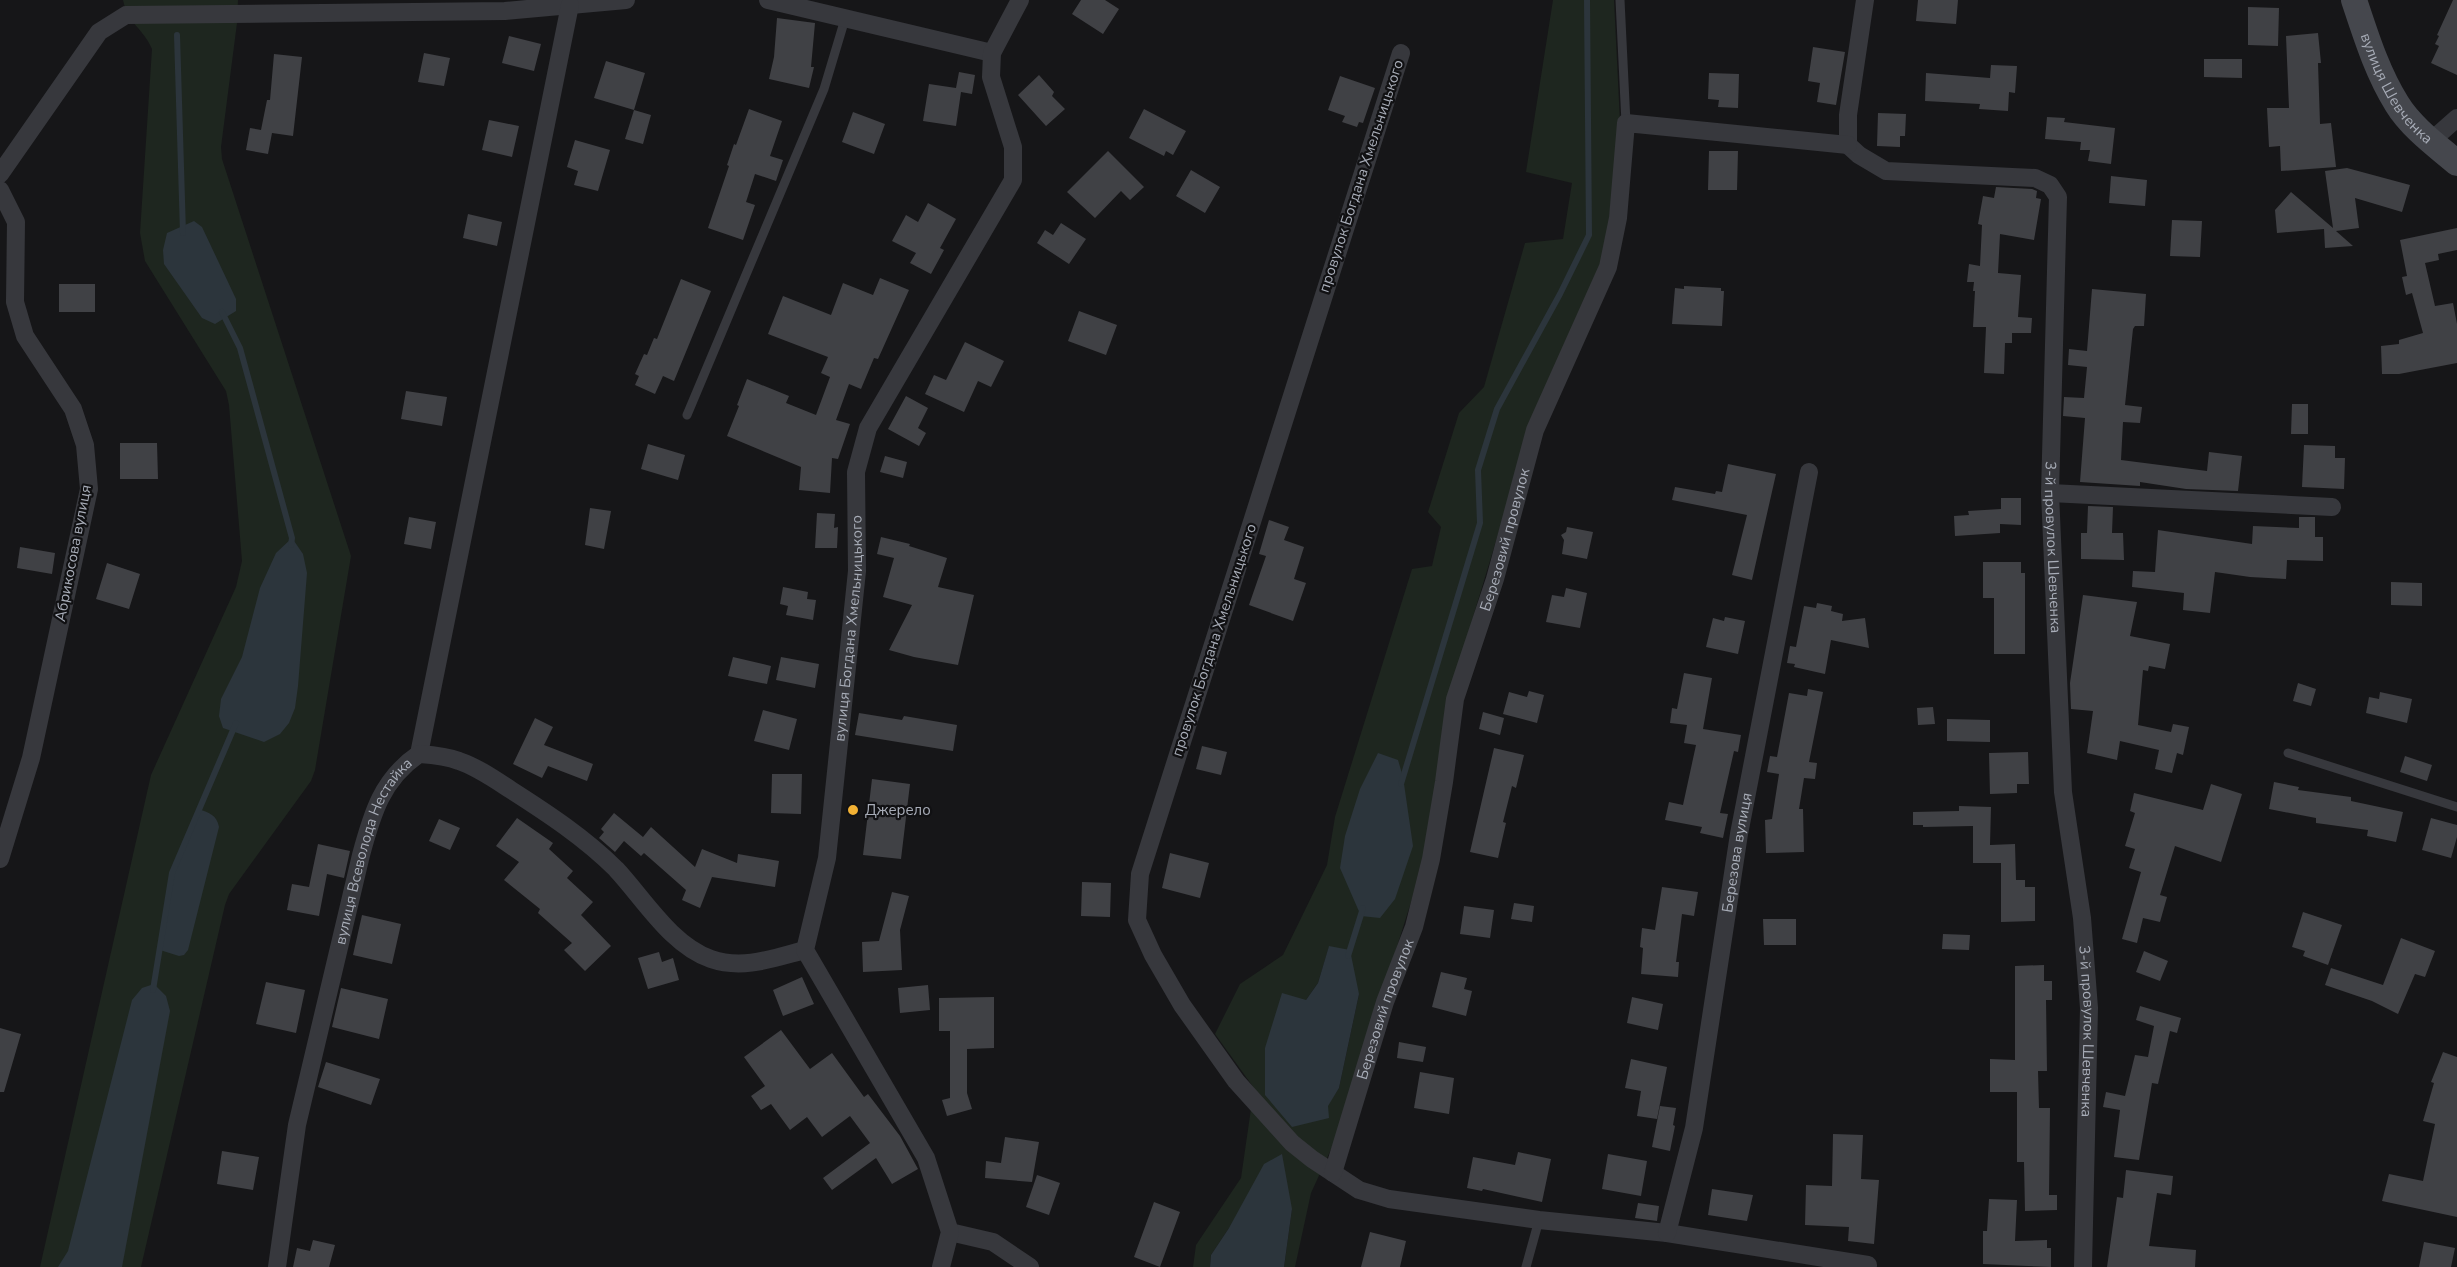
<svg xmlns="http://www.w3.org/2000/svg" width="2457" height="1267" viewBox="0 0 2457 1267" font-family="'Nunito Sans',sans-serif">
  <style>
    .green { fill: #1e261f; fill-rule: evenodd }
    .water { fill: #2c353c }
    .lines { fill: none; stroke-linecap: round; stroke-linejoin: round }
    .stream { stroke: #2c353c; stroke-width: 6 }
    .building { fill: #404145 }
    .lane { stroke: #37383d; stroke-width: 9 }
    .street { stroke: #37383d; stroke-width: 18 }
    .secondary { stroke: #45474d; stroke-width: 26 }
    .poi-dot { fill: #f2b134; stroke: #111113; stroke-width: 2 }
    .labels { text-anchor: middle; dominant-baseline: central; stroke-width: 4.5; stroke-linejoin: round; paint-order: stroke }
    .street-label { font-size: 15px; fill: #a8adb8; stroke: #111113 }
    .poi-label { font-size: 15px; fill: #a8adb8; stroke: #111113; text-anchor: start }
  </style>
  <rect width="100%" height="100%" fill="#161618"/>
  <path class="green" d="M123 0H238L237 23 221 147 222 159 351 556 315 770 311 781 229 894 225 905 141 1267H40L151 775 236 587 242 561 229 405 226 391 145 261 140 233 152 49C143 28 128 24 123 0Z
    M1553 0H1614L1620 122 1604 265 1530 428 1448 700 1425 858 1380 1000 1349 1110 1311 1193 1295 1267H1284L1292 1209 1229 1228 1211 1255 1210 1267H1193L1196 1245 1241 1178 1254 1088 1215 1034 1240 984 1283 955 1327 865 1335 817 1412 569 1432 566 1441 527 1428 512 1459 413 1484 387 1525 243 1563 239 1572 183 1526 172ZM1329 947 1359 994 1339 1088 1327 1106 1306 1000 1318 983Z"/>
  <path class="water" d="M194 221 202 227 236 299V311L215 324 202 318 164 264 163 250 167 233Z
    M292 538 303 554 307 573 298 686 295 708 289 723 280 734 264 742 223 728 219 716 221 699 242 657 260 588 276 553Z
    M1378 753 1398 760 1403 777 1413 846 1395 899 1380 918 1361 916 1340 868 1345 836 1360 789Z
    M199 809C209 813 217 815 219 827L188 950 184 955 179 956 160 950 172 873Z
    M1329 946 1350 950 1359 994 1339 1088 1328 1106 1329 1118 1292 1127 1265 1095V1048L1282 993 1306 1000 1318 983Z
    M154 984 166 996 170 1011 122 1267H58L68 1251 132 1000 142 988Z
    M1282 1154 1292 1209 1284 1267H1210L1211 1255 1229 1228 1264 1164Z"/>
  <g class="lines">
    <path class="stream" d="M177 35 183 233
      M222 312 240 348 292 538 291 545
      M1401 784 1480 523 1478 470 1497 409 1560 294 1589 235 1587 0
      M1348 956 1363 908
      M153 990 172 873 236 723"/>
  </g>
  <path class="building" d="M1081 0H1105L1119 9 1103 34 1072 14Z
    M1918 0H1958L1956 24 1916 21Z
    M2453 0H2457V75L2431 63 2439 46 2435 44 2439 36 2437 35Z
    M2248 7 2279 8 2278 46 2248 45Z
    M777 18 815 23 811 67H814L809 88 769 79 774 57Z
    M2318 33 2321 63H2318L2320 124 2331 123 2336 167 2281 171 2280 146 2269 147 2267 108H2289L2286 36Z
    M509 36 541 44 534 71 502 63Z
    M1813 47 1845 52 1836 105 1817 102 1820 83 1808 81Z
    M424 53 450 58 444 86 418 82Z
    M274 54 302 57 293 136 272 133 268 154 246 150 250 128 261 130 267 100H270Z
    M2204 59H2242V78L2204 77Z
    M606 61 645 73 634 110 594 98Z
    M1991 65 2017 66 2015 93 2009 92 2008 111 1979 109 1980 104 1925 101 1926 73 1990 78Z
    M959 72 975 75 972 94 961 92 956 126 923 121 929 84 956 88Z
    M1709 73 1739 74 1738 108 1718 107 1719 100 1708 99Z
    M1039 75 1054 92 1052 96 1065 109 1046 126 1018 95Z
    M1340 76 1375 88 1363 123 1359 122 1357 127 1342 122 1345 116 1328 110Z
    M749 109 782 121 770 156 783 160 776 181 755 174 746 202 755 205 743 240 708 228 729 166 727 165 734 144 736 145Z
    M1144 109 1186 131 1173 155 1166 151 1164 156 1129 138Z
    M634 110 651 115 643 144 625 139Z
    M853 112 885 124 874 154 842 142Z
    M1878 113 1906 114 1905 136H1900V147L1877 146Z
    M2047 117 2065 118 2064 122 2115 128 2111 164 2088 161 2090 150H2080L2081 142 2045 139Z
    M489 120 519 126 512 157 482 150Z
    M575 140 610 150 598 191 574 185 578 171 567 167Z
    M1108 151 1144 187 1130 200 1121 191 1095 218 1067 192Z
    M1709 151H1738L1737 190H1708Z
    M2347 168 2410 185 2402 212 2355 198 2359 228 2336 231 2353 246 2325 248 2324 229 2277 233 2275 210 2291 192 2333 228 2325 171Z
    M1191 170 1220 187 1205 213 1176 196Z
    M2111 176 2147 180 2145 206 2109 203Z
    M1996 187 2032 189 2037 191 2036 198 2041 199 2034 240 2000 234 1998 273 2021 275 2018 317 2032 318 2031 333H2012V343H2005L2004 374 1984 373 1986 327H1973L1975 291H1973L1974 282H1967L1969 264 1980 266 1982 225 1978 224 1983 196 1994 198Z
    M928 203 956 219 940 248 944 250 931 274 910 263 916 253 892 241 906 215 918 222Z
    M468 214 502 222 497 246 463 238Z
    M2172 220 2202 221 2200 257 2170 256Z
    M1061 223 1086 239 1069 264 1037 243 1045 230 1053 235Z
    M2457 228V250L2438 254 2439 260 2425 263 2435 306 2453 303 2457 324V363L2399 374H2382L2381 346 2399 344V340L2423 333 2412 293 2406 295 2402 277 2407 276 2400 240Z
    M880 278 909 290 878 359 874 358 861 389 849 384 836 420 850 424 838 459 832 458 830 493 799 490 801 467 727 436 739 406 737 405 747 379 789 396 786 403 816 415 830 377 821 373 828 357 768 334 783 296 831 315 843 283 873 295Z
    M681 279 711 291 674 381 663 376 655 394 635 385 639 376 635 374 644 354 647 355 654 338 657 339Z
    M59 284H95V312H59Z
    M1684 286 1721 288V291H1724L1722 326 1672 324 1675 288 1684 289Z
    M2092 289 2146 294 2144 326H2135L2133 329 2125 405 2142 407 2140 423 2123 422 2121 460 2207 471 2209 452 2242 456 2238 491 2186 489 2140 482V486L2080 482 2085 418 2063 416 2064 397 2084 398 2087 367 2068 365 2069 349 2087 351Z
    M1079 311 1117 325 1106 355 1068 341Z
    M965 342 1004 361 991 387 978 381 964 412 925 394 934 375 946 380Z
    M406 391 447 397 442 426 401 419Z
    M906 396 928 408 918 428 926 433 919 446 888 429Z
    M2292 404H2308V434H2291Z
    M120 443H157L158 479H120Z
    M648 444 685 455 678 480 641 469Z
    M2304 445 2335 446V458H2345L2344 489 2302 487Z
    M885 456 907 462 903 478 880 472Z
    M1728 464 1776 474 1752 580 1732 575 1747 515 1672 500 1675 487 1715 494 1716 491 1722 492Z
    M2001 498H2021V525L2000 524V533L1955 536 1954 516 1969 515 1968 511 2001 509Z
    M2088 506 2113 507 2112 533H2123L2124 560 2081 559V533H2087Z
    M590 508 611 511 604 549 585 545Z
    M817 513 835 514 834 528 838 527 837 548H815Z
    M409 517 436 522 431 549 404 544Z
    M2299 517H2315V537H2323V561L2287 560 2286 579 2250 577 2215 572 2210 613 2183 610 2184 593 2132 587 2133 571 2155 572 2158 530 2252 544 2253 526 2299 528Z
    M1269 520 1289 527 1284 540 1304 547 1294 579 1306 583 1293 621 1249 605 1266 556 1259 554Z
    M1567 527 1593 532 1587 559 1562 554 1564 540 1561 535 1566 532Z
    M881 537 910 544 909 546 947 558 938 587 974 595 958 665 914 657 889 650 912 605 883 597 894 558 877 554Z
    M20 547 55 553 52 574 17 568Z
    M1983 562H2021V573H2025V654H1994V598H1983Z
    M107 563 140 574 129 609 96 599Z
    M2391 582 2422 583V606L2391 605Z
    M783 587 808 592 807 599 816 600 813 620 786 615 788 606 780 604Z
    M1566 588 1587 593 1580 628 1546 622 1552 595 1564 597Z
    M2083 595 2137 602 2130 636 2170 644 2165 669 2149 666 2148 671 2143 670 2138 725 2171 732 2173 724 2189 727 2183 755 2177 753 2172 773 2155 769 2159 750 2120 741 2117 760 2087 753 2093 711 2071 709 2070 683Z
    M1817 603 1832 606 1831 611 1843 614 1842 621 1865 618 1869 648 1831 640 1825 674 1794 667 1795 664 1787 663 1790 646 1796 647 1804 606 1816 608Z
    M1725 617 1745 621 1738 654 1706 647 1713 618 1724 621Z
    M733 657 771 666 767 684 728 676Z
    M781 657 819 664 815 688 776 680Z
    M1684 673 1712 678 1703 729 1741 735 1738 752 1734 751 1720 813 1728 814 1723 838 1700 833 1702 827 1665 820 1669 802 1683 805 1696 745 1684 743 1687 725 1670 723 1672 708 1677 709Z
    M2298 683 2316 689 2311 706 2293 701Z
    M1808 689 1823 692 1809 762 1817 763 1815 779 1804 778 1799 809H1803L1804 852 1766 853 1765 820 1772 819 1779 774 1767 772 1770 756 1777 757 1789 693 1807 696Z
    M1529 691 1544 695 1537 723 1503 714 1509 692 1527 697Z
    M2380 692 2412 699 2407 723 2366 713 2369 697 2379 699Z
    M1933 707 1935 724 1918 725 1917 708Z
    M763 710 797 719 789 750 754 741Z
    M1483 712 1504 718 1500 735 1479 729Z
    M859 713 902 720 904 716 957 725 953 751 855 735Z
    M535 718 553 727 544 745 593 764 587 781 548 766 542 778 513 764Z
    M1947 719 1990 720V742L1947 741Z
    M1202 746 1227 752 1221 775 1196 769Z
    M1494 748 1524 755 1516 788 1512 786 1503 822 1506 823 1498 858 1470 852Z
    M2028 752 2029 784H2017V793L1990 794 1989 753Z
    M2405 756 2432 765 2427 781 2400 772Z
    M772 774H802L801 814 771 813Z
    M872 779 910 784 901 859 863 855Z
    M2274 782 2299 787 2298 790 2351 797V801L2403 812 2396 842 2367 836 2368 830 2316 823V818L2269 809Z
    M2211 784 2242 794 2221 862 2175 846 2160 895 2167 897 2160 922 2143 918 2137 943 2122 939 2141 872 2129 868 2135 849 2125 846 2135 813 2130 811 2134 793 2203 810Z
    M1959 806 1991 807 1990 845 2015 844 2016 880H2025V887H2035V921L2001 922V863H1973V826L1923 827V825H1913V812L1959 811Z
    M614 813 643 837 651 827 695 867 702 849 737 863 738 854 779 861 775 887 712 877 700 908 682 900 686 890 644 853 641 856 624 841 615 852 599 838 604 832 601 829Z
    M517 818 553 843 549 849 573 871 567 878 593 902 581 915 611 946 585 971 564 950 572 943 538 913 540 909 504 880 519 862 496 846Z
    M2431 818 2457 825V837L2451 858 2422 850Z
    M439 819 460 828 450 850 429 841Z
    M318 844 350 851 344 878 327 874 319 916 287 910 292 884 309 887Z
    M1170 853 1209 863 1200 898 1162 888Z
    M1082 882 1111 883 1110 917 1081 916Z
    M1662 887 1698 892 1694 916 1682 914 1676 962H1679L1678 977 1641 974 1643 948 1640 947 1642 928 1655 930Z
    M892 892 909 896 900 930 902 970 863 972 862 942 879 941Z
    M1514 903 1534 906 1532 922 1511 919Z
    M1464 906 1494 910 1490 938 1460 934Z
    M2303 912 2342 925 2328 965 2303 956 2305 951 2292 947Z
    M362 915 401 924 392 964 353 955Z
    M1763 919H1796V945H1764Z
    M1943 934 1970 935 1969 950 1942 949Z
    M2401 938 2435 951 2425 977 2415 974 2398 1014 2372 1001 2325 985 2331 968 2383 985Z
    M2144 951 2168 961 2160 981 2136 972Z
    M659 952 662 962 673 958 679 980 648 989 638 958Z
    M2044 965V981H2052V1000H2046L2047 1071H2038L2039 1108H2050L2049 1195H2057V1210L2025 1211 2024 1162H2017V1092H1990V1059L2015 1060V966Z
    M1441 972 1467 978 1464 989 1472 991 1466 1016 1432 1007Z
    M802 977 814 1004 783 1016 773 990Z
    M266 982 305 990 296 1033 256 1024Z
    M928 985 930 1010 900 1013 898 988Z
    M341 988 388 999 379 1039 332 1027Z
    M994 997V1048L967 1049V1093L972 1109 947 1116 942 1100 950 1098V1031H939V998Z
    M1632 997 1663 1004 1658 1030 1627 1023Z
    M2140 1006 2181 1018 2177 1033 2170 1031 2158 1084 2152 1083 2139 1160 2114 1157 2120 1110 2103 1107 2106 1092 2125 1096 2135 1055 2148 1057 2154 1026 2136 1020Z
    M0 1028 21 1034 4 1092H0Z
    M781 1030 810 1069 832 1053 864 1097 868 1094 900 1136 918 1169 892 1184 876 1158 832 1190 823 1178 870 1143 850 1116 822 1137 807 1117 790 1130 771 1104 761 1110 751 1096 765 1086 744 1057Z
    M1399 1042 1426 1047 1423 1062 1397 1058Z
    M2443 1052 2457 1057V1217L2382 1201 2389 1174 2423 1181 2435 1124 2423 1121 2434 1083 2431 1082Z
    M1631 1059 1667 1067 1657 1119 1637 1116 1641 1091 1625 1088Z
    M326 1062 380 1079 371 1105 318 1087Z
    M1420 1072 1454 1078 1449 1114 1414 1108Z
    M1660 1106 1676 1108 1673 1125 1675 1126 1670 1151 1652 1147Z
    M1833 1134 1863 1135 1861 1179 1879 1180 1874 1244 1848 1241 1849 1227 1805 1225 1806 1185 1832 1186Z
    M1005 1137 1039 1142 1032 1182 985 1178 986 1161 1001 1163Z
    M222 1151 259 1157 253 1190 217 1184Z
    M1518 1152 1551 1159 1542 1202 1483 1189 1482 1191 1467 1188 1473 1157 1515 1165Z
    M1608 1154 1647 1161 1641 1196 1602 1189Z
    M2126 1170 2173 1176 2171 1195 2157 1193 2149 1246 2196 1250 2195 1267H2107L2117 1197 2123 1198Z
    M1037 1175 1060 1183 1049 1215 1026 1207Z
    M1712 1189 1753 1195 1747 1221 1708 1215Z
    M1989 1199 2017 1200 2015 1241 2047 1240V1248H2051V1267L1983 1264V1231H1987Z
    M1154 1202 1180 1212 1160 1267 1134 1257Z
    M1638 1203 1659 1206 1657 1221 1635 1218Z
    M1370 1232 1406 1241 1400 1267H1361Z
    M313 1240 335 1245 329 1267H293L297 1248 310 1251Z
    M2424 1242 2455 1248 2451 1267H2419Z"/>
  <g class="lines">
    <path class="lane" d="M1620 0 1626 123
      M687 415 824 89 845 19
      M2288 753 2457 807
      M1526 1267 1539 1220"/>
    <g class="street">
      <path d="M768 0 992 53"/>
      <path id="s1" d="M1865 0 1848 115V145L1859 155 1886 171 2035 178 2050 185 2058 197 2050 493 2063 792 2082 918 2089 1008 2083 1267"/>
      <path d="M1401 53 1140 874 1137 920 1153 955 1182 1005 1236 1081 1292 1143 1312 1159 1359 1190 1389 1199 1539 1220 1667 1233 1868 1265"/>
      <path d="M2431 141 2457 118"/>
      <path d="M0 174 99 32 126 15 505 11 626 0"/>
      <path d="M0 190 16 222 15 302 25 336 73 409 85 445 89 489 31 758 0 859"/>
      <path d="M2050 493 2332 507"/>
      <path d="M419 754 570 5"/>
      <path id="s2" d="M1333 1173 1385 1002 1414 927 1431 859 1444 782 1455 699 1495 579 1535 430 1608 267 1618 218 1626 123 1848 145"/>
      <path d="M950 1232 993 1242 1030 1267"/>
      <path id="s3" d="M1667 1233 1694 1128 1739 834 1809 472"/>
      <path id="s4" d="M277 1267 297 1125 361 855C372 814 382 779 419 754 432 755 446 756 459 761 477 767 494 779 511 790 547 813 585 838 616 869 644 899 671 945 711 959 743 970 774 958 805 950"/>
      <path id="s5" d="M941 1267 950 1232 926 1158 805 950 827 858 857 571 856 472 868 428 1013 180V147L991 77 992 53 1020 0"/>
    </g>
    <path class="secondary" id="s6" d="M2354 0C2366 36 2377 72 2397 104 2411 127 2437 146 2457 163"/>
  </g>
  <circle class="poi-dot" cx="853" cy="810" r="6"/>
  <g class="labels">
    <g class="street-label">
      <text stroke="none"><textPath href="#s6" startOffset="99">вулиця Шевченка</textPath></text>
      <text transform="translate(1361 176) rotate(-72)">провулок Богдана Хмельницького</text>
      <text stroke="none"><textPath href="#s2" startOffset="658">Березовий провулок</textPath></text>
      <text stroke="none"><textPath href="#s1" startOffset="723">3-й провулок Шевченка</textPath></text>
      <text transform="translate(73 553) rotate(-79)">Абрикосова вулиця</text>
      <text stroke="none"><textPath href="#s5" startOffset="680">вулиця Богдана Хмельницького</textPath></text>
      <text transform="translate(1214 640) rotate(-72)">провулок Богдана Хмельницького</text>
      <text stroke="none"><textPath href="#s3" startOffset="387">Березова вулиця</textPath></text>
      <text stroke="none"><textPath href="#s4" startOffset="429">вулиця Всеволода Нестайка</textPath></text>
      <text stroke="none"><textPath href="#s2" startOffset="172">Березовий провулок</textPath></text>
      <text stroke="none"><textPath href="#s1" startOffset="1209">3-й провулок Шевченка</textPath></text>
    </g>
    <g class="poi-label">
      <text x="865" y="810">Джерело</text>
    </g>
  </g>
</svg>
